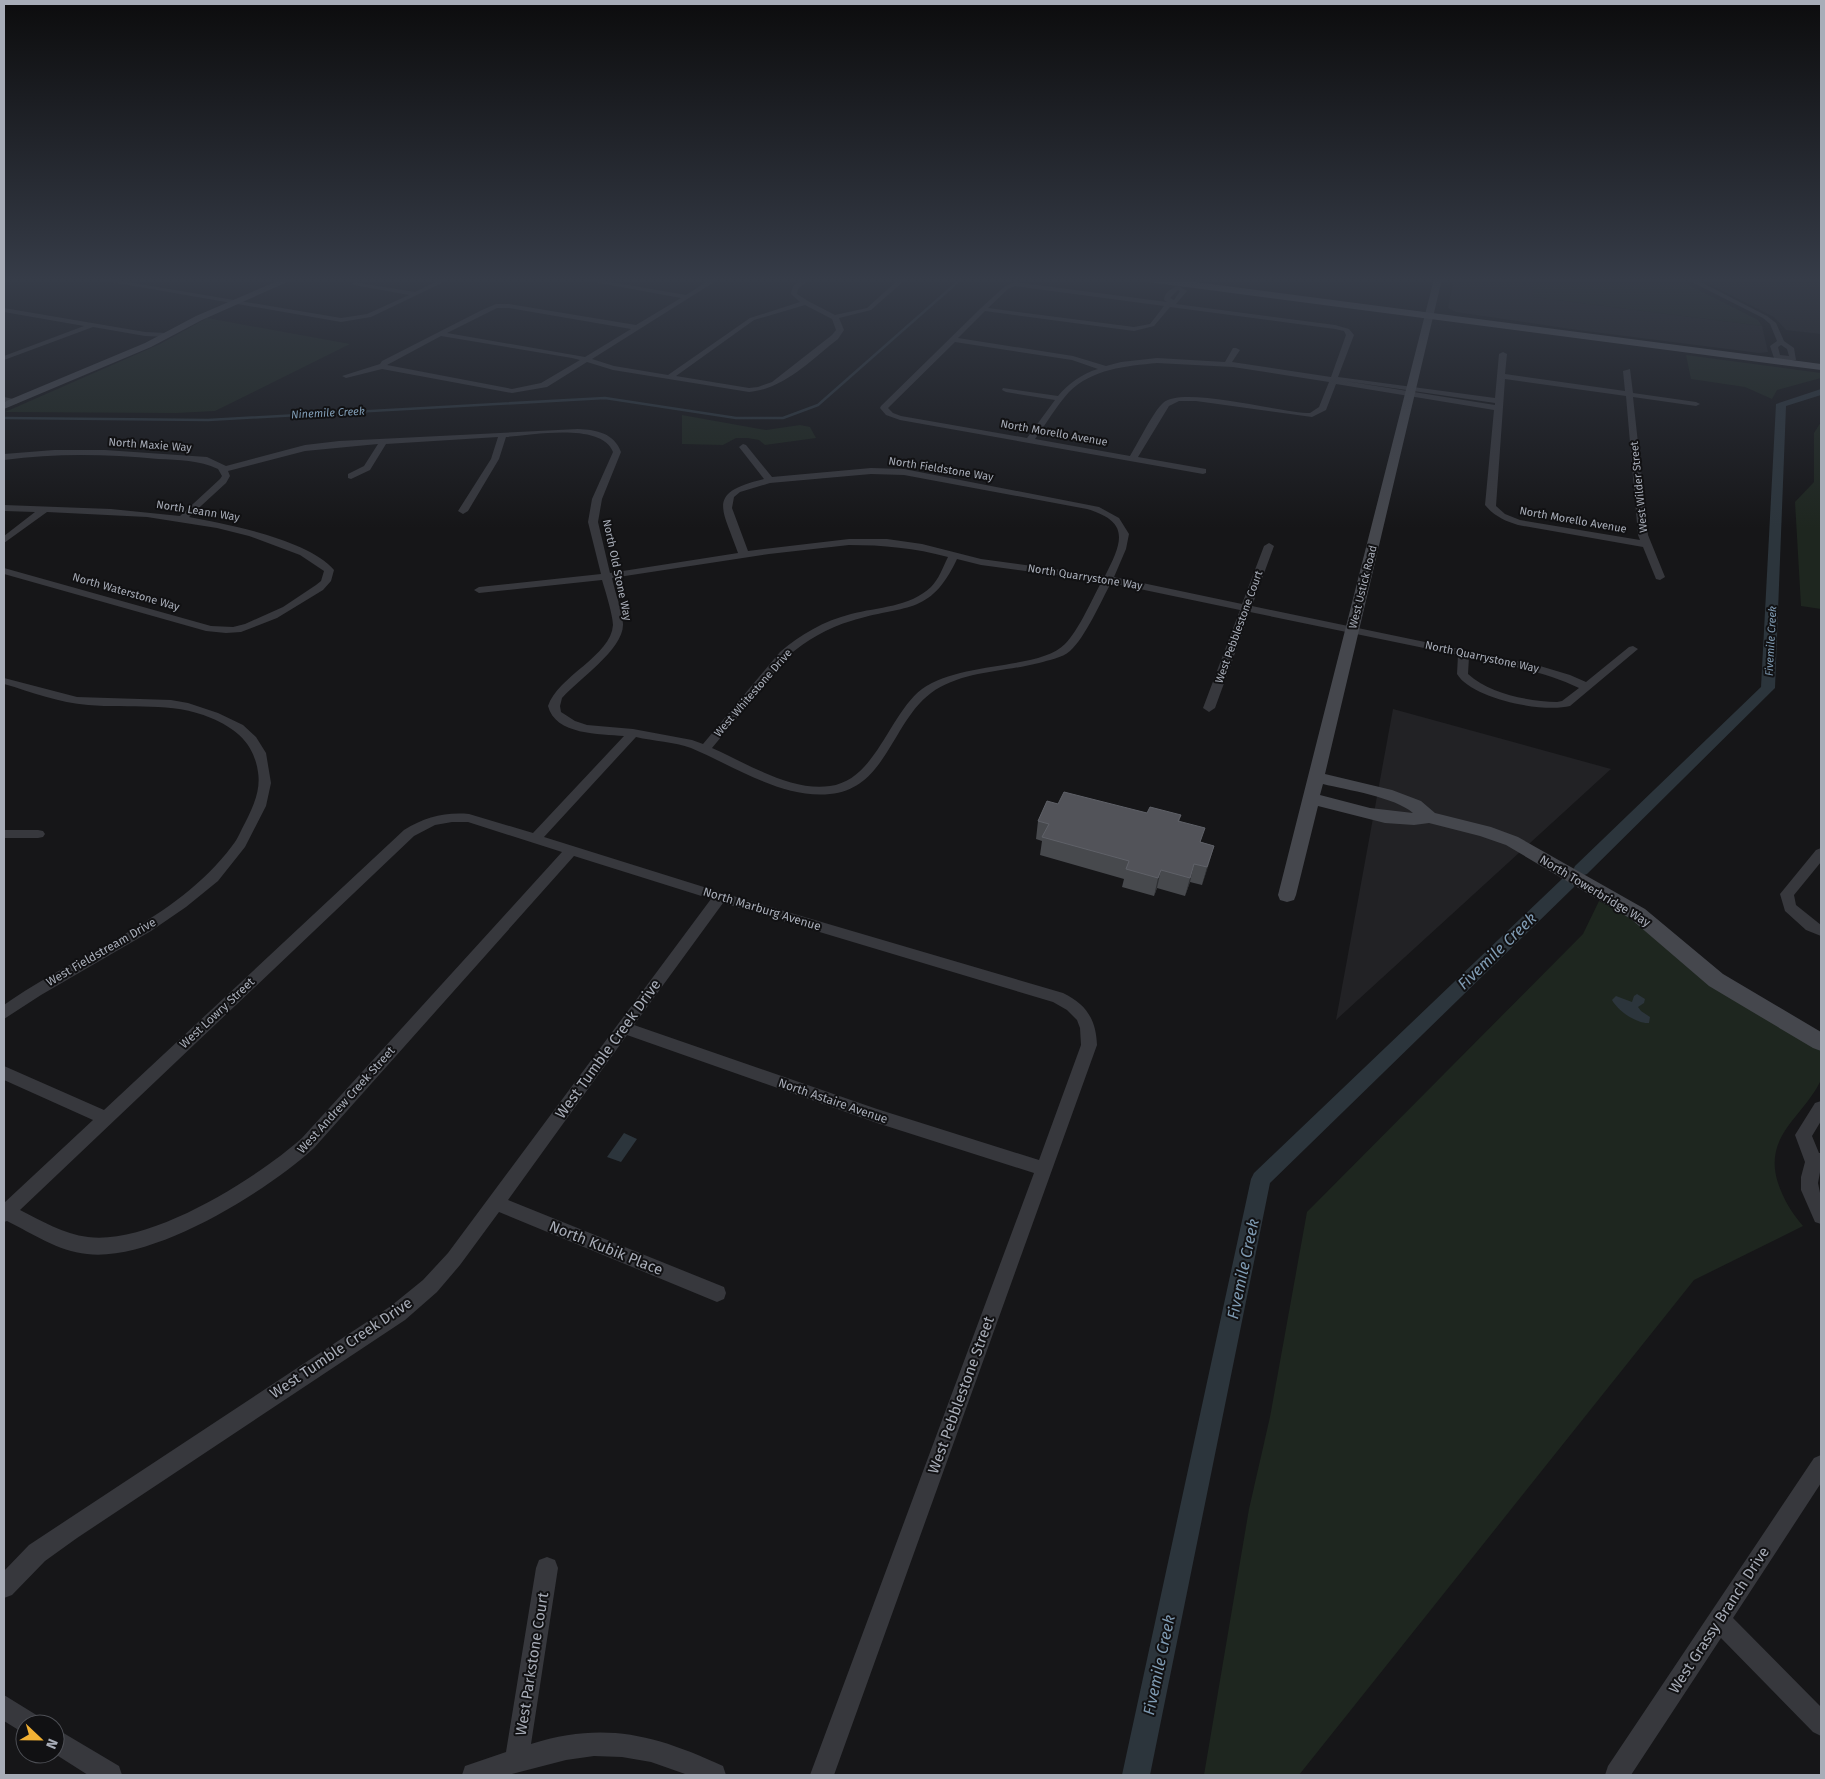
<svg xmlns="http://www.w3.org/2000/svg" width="1825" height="1779" viewBox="0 0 1825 1779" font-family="'Fira Sans',sans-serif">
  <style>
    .built { fill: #222225 }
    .green { fill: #1e261f }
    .water { fill: #2c353c }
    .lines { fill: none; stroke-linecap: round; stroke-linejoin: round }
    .stream { stroke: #2c353c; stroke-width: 2.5 }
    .canal { fill: #2c353c; fill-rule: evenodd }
    .street { fill: #37383d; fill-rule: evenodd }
    .secondary { fill: #45474d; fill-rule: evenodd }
    .primary { fill: #53555c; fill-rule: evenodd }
    .wall { fill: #47494d }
    .shaded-wall { fill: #2f3033 }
    .building { fill: #525359; stroke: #5f6168 }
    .labels { text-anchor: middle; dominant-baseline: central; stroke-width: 4; stroke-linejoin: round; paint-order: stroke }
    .far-water-label { font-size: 11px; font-style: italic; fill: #7f9bb3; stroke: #111113 }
    .far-street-label { font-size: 11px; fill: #a8adb8; stroke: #111113 }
    .street-label { font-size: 12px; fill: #a8adb8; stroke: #111113 }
    .near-street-label { font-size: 15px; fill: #a8adb8; stroke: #111113 }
    .near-water-label { font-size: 16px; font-style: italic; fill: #7f9bb3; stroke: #111113 }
  </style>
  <rect width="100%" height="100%" fill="#161618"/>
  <path class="built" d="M1454 279H1533V297L1762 326 1768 352 1759 353 1578 330 1456 312 1448 308Z
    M1699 279H1819L1821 281V334L1786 330 1774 317Z
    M1393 709 1611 769 1336 1020Z"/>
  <path class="green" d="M1533 279H1677L1758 320 1762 326 1533 297Z
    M207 318 350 344 215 411 176 413 5 412 160 344Z
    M1686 355 1821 373V378L1777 390 1772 399 1745 387 1691 379Z
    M682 415 766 430 800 425 810 427 816 438 765 445 759 440 748 438H736L723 445 682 444Z
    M1821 422V609L1801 606 1795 502 1814 482V433Z
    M1599 901 1631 918 1725 994 1821 1051C1821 1060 1824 1074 1820 1082 1802 1118 1763 1136 1778 1183 1784 1200 1791 1212 1803 1226L1694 1280 1299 1775H1204L1249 1509 1270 1417 1307 1212 1583 934Z"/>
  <path class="water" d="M1637 994 1645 999 1644 1003 1638 1007 1641 1011 1650 1017 1649 1023C1637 1024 1618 1011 1612 1000L1616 996 1632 1002 1634 996Z
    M624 1133 637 1139 621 1162 607 1157Z"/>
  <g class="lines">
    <path class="stream" d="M4 418 208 420 605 398 736 418H783L818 405 961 279"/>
    <path class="canal" d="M1821 389V395L1786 406 1775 688 1587 874 1581 876 1575 874 1573 870 1575 866 1761 687 1776 404Z
      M1568 877 1574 879 1576 883 1574 887 1270 1183 1150 1775H1122L1251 1179 1254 1173 1562 879Z"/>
    <path class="street" d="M94 279H110L341 318 367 314 409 295 354 285 352 279H358L359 283 415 292 441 279H450L371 317 341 322Z
      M577 279H593L686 295 711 279H719L592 359 614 366 668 375 750 318 800 302 791 294C792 284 799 279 809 279L798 289 797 294 808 301 835 315 867 308 899 279H906L871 310 839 318 844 330 838 339C811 360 784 389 749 392L613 370 587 362 547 387 512 393 382 369 346 378 342 376 380 364 382 361 482 310 496 304H509L636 325 681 298ZM805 305 832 319 836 330 832 335 772 382 758 387 749 388 676 376 754 320ZM497 308H509L631 329 585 357 447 333ZM441 336 572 358 580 360 541 383 512 389 387 365Z
      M1686 279H1695L1767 316 1776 323 1784 341 1794 348 1796 360 1786 361 1774 358 1770 346 1777 341 1770 324 1763 318ZM1781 345 1787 349 1789 356 1780 355 1778 347Z
      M1014 282 1167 302 1164 300C1164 293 1172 287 1179 286L1187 291 1176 304 1335 325 1349 329 1354 335 1338 377 1495 398 1499 354 1503 352 1507 354 1505 374 1625 391 1623 371 1630 369 1633 393 1696 402 1700 404 1696 406 1633 397 1648 535 1665 577 1660 580 1656 579 1643 547 1518 525C1505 521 1494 516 1485 505L1494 410 1336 384 1326 410 1312 417 1196 401H1179L1169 406 1138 457 1206 469V473L1203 474 900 420 886 415 880 408 881 406 981 308 1004 287ZM1015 286 1164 306 1150 324 1134 327 988 308 1008 289ZM1178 290 1180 291 1174 300 1170 298ZM1170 307 1335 329 1344 331 1346 335 1331 377 1232 362 1240 350 1236 348H1233L1225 362 1157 358 1121 362 1106 366 1073 356 958 338 985 311 1134 331 1154 326ZM955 342 1072 360 1098 369C1083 373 1068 384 1058 396L1003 388 1002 390 1006 392 1055 400 1027 438 901 416 893 413 888 408ZM1157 363 1233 367 1329 382 1319 407 1310 413C1281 413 1181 385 1163 403 1153 412 1138 443 1130 456L1035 439C1046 424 1057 405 1069 392 1092 369 1126 366 1157 363ZM1505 379 1626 396 1638 535 1640 540 1520 520 1505 514 1496 506ZM1345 381 1495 403V405Z
      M4 308 145 332 167 333 171 335 167 337 145 336 93 327 4 360V356L84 326 4 312Z
      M4 397 18 400 19 402 15 404 4 401Z
      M578 429C597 430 614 433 621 452L602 499 598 522 610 573 738 553C722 507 706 493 764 479L739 447 743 444 746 445 772 477 871 468 904 469 1099 507 1119 518 1129 534 1126 549 1114 577 1242 604 1264 546 1269 543 1274 546 1252 606 1540 666 1570 675 1586 682 1629 647 1633 646 1638 649 1570 706C1543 713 1472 699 1457 674L1458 655 1250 612 1215 708 1209 712 1203 708 1240 610 1111 583C1101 601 1085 638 1070 651 1062 658 1049 660 1039 663 1004 672 961 671 931 693 892 722 886 789 830 794 782 799 734 766 691 748 675 742 653 741 636 737L544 837 723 893 1063 993C1086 1004 1096 1019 1097 1045L834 1775H810L1034 1173 877 1123 627 1035 508 1200 724 1287 726 1293 724 1299 717 1302 499 1212 460 1265 437 1292 405 1320 77 1538 45 1561 12 1595 4 1598V1571L29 1545 391 1306 423 1280 448 1253 711 899 574 856 314 1148C266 1192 153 1262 87 1254 58 1251 33 1234 7 1221L4 1222V1203L93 1120 4 1080V1066L104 1110 404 830C425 817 445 812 469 814L533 833 624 736C600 734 555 735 548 706 558 676 611 656 613 625 613 615 605 590 602 580L479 593 474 590 479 587 601 574 588 522 592 499 613 452C602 422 532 435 506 437L499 459 468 511 463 514 458 511 491 459 498 437 386 444 370 470 351 479 348 478V474L364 466 378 444 305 451 228 471 230 476 226 483 189 517C227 524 309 540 334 570L331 581 323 590 277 618 241 632 226 633 206 631 4 574V568L211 626 233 627 245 624 283 607 316 585 321 581 324 571 300 555 249 536 217 528 147 517 47 512 4 543V536L35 512 4 511V505L111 509 180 516 220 479 222 476 218 469C199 460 179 460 158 459 106 454 56 453 4 460V454L54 450H105L207 457 226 466 305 445 339 441ZM871 474 904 475 1087 509C1131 522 1122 542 1105 576L981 559 922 544 887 539H849L748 551 732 508 734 497 740 492 770 483ZM849 545C883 545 915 548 948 557 943 567 939 579 931 587 910 607 878 607 851 614 824 621 801 634 780 652L703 744 692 740 633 729 587 725 575 721 561 712 560 706 562 698C578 680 624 649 623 624 622 609 615 593 612 578L769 554ZM957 559 981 565 1102 581C1092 599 1079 630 1065 644 1040 670 960 661 922 689 889 714 876 780 830 786 792 792 746 763 712 748L788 656C807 640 827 628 851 621 904 604 930 617 957 559ZM1469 657C1506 665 1544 671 1579 688L1562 701 1557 702C1528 701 1490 694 1468 674ZM452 822H468L562 852 302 1138C256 1179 151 1245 88 1237 63 1234 42 1221 20 1210L414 836 435 825ZM723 903 1053 1002 1067 1010 1077 1020 1080 1028 1081 1045 1039 1160 877 1109 634 1025Z
      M4 678 77 697 171 700 188 703 218 713 243 725 256 737 266 753 271 783 266 806 245 847 218 881 186 907 151 931 41 995 4 1019V1005C78 953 176 921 232 846 238 839 241 830 245 823 253 807 261 790 258 772 254 744 237 729 211 718 171 701 131 709 88 705 59 703 32 692 4 684Z
      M4 830H38L43 831 45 834 43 837 38 838H4Z
      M1821 848V862L1794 895 1796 905 1821 925V936L1806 930 1785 911 1780 894 1816 850Z
      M1821 1101V1121L1812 1136 1819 1153H1821V1167L1818 1183 1821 1198V1224L1815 1222 1801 1190V1177L1805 1162 1795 1135 1815 1103Z
      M1821 1455V1483L1733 1618 1821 1707V1736L1813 1732 1721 1638 1631 1775H1605L1608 1766 1814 1458Z
      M547 1557 555 1560 558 1568 531 1744C605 1721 655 1735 723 1766L726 1775H688L651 1762 622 1757 594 1756 566 1760 508 1775H462L465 1766 506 1752 536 1568 539 1560Z
      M4 1695 38 1716 42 1724H25V1734L4 1721Z
      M55 1728 119 1766 122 1775H88L55 1754Z"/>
    <path class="secondary" d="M282 279H294L202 320 151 347 4 409V402L145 343 196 316Z
      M1434 279H1442L1325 774 1392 790 1421 801 1435 813 1491 827 1518 837 1645 909 1723 974 1821 1032V1051L1813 1048 1709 986 1631 919 1506 845 1480 836 1429 823 1414 825 1385 823 1318 806 1296 895 1294 900 1287 902 1280 900 1278 895ZM1323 784C1347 790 1395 797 1413 813L1370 808 1320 795Z"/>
    <path class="primary" d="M1143 279H1173L1821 364V370L1148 282Z"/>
  </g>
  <path class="wall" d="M1058 804 1147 813 1181 815 1179 822 1201 842 1214 846 1202 885 1190 882 1185 896 1157 888 1154 896 1122 887 1124 879 1040 855 1042 841 1036 839 1038 821Z"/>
  <path class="shaded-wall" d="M1214 846 1209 864 1202 885 1207 867Z
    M1194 864 1190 882 1185 896 1190 878Z
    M1161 870 1157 888 1154 896 1158 878Z"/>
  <path class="building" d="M1064 792 1147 813 1150 807 1181 815 1178 821 1205 828 1200 842 1214 846 1207 867 1194 864 1190 878 1161 870 1158 878 1126 869 1129 861 1042 837 1049 824 1038 821 1047 801 1058 804Z"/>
  <linearGradient id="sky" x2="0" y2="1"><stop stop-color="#0c0c0d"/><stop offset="0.53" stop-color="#363c48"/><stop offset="1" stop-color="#363c48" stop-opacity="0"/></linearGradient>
  <rect width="1825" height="528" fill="url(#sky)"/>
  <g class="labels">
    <g class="far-water-label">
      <text transform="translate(328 413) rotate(-3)">Ninemile Creek</text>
      <text transform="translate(1771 641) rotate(-87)">Fivemile Creek</text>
    </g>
    <g class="far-street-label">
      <text transform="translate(1054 433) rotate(10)">North Morello Avenue</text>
      <text transform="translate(150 445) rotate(4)">North Maxie Way</text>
      <text transform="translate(941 469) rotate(9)">North Fieldstone Way</text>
      <text transform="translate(1639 487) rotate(-96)">West Wilder Street</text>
      <text transform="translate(198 511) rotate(9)">North Leann Way</text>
      <text transform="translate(1573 520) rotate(10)">North Morello Avenue</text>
      <text transform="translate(617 570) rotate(78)">North Old Stone Way</text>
      <text transform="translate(1085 577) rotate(9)">North Quarrystone Way</text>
      <text transform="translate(1363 587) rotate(-76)">West Ustick Road</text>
      <text transform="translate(126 592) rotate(16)">North Waterstone Way</text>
      <text transform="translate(1239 627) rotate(-70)">West Pebblestone Court</text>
      <text transform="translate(1482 657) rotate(12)">North Quarrystone Way</text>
      <text transform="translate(753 693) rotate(-49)">West Whitestone Drive</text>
    </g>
    <g class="street-label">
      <text transform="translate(1595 891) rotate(31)">North Towerbridge Way</text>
      <text transform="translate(762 909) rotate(17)">North Marburg Avenue</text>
      <text transform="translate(101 952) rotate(-30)">West Fieldstream Drive</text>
      <text transform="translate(217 1013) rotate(-43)">West Lowry Street</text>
      <text transform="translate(346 1100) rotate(-48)">West Andrew Creek Street</text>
      <text transform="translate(833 1101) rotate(19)">North Astaire Avenue</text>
    </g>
    <g class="near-street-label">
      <text transform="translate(608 1049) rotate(-54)">West Tumble Creek Drive</text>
      <text transform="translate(606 1248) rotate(22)">North Kubik Place</text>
      <text transform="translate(341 1348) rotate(-34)">West Tumble Creek Drive</text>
      <text transform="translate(961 1395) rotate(-70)">West Pebblestone Street</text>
      <text transform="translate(1719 1620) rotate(-57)">West Grassy Branch Drive</text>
      <text transform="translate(532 1664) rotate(-81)">West Parkstone Court</text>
    </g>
    <g class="near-water-label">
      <text transform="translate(1497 951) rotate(-44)">Fivemile Creek</text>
      <text transform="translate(1243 1269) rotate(-78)">Fivemile Creek</text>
      <text transform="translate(1159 1665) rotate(-78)">Fivemile Creek</text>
    </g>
  </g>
  <rect width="1825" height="1779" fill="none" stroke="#a8adb8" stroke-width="10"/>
  <g transform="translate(40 1739) rotate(112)"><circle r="24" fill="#111113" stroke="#4d4f55"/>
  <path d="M0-4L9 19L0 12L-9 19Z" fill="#f2b134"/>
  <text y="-8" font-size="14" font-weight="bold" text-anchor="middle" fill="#a8adb8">N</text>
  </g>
</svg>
